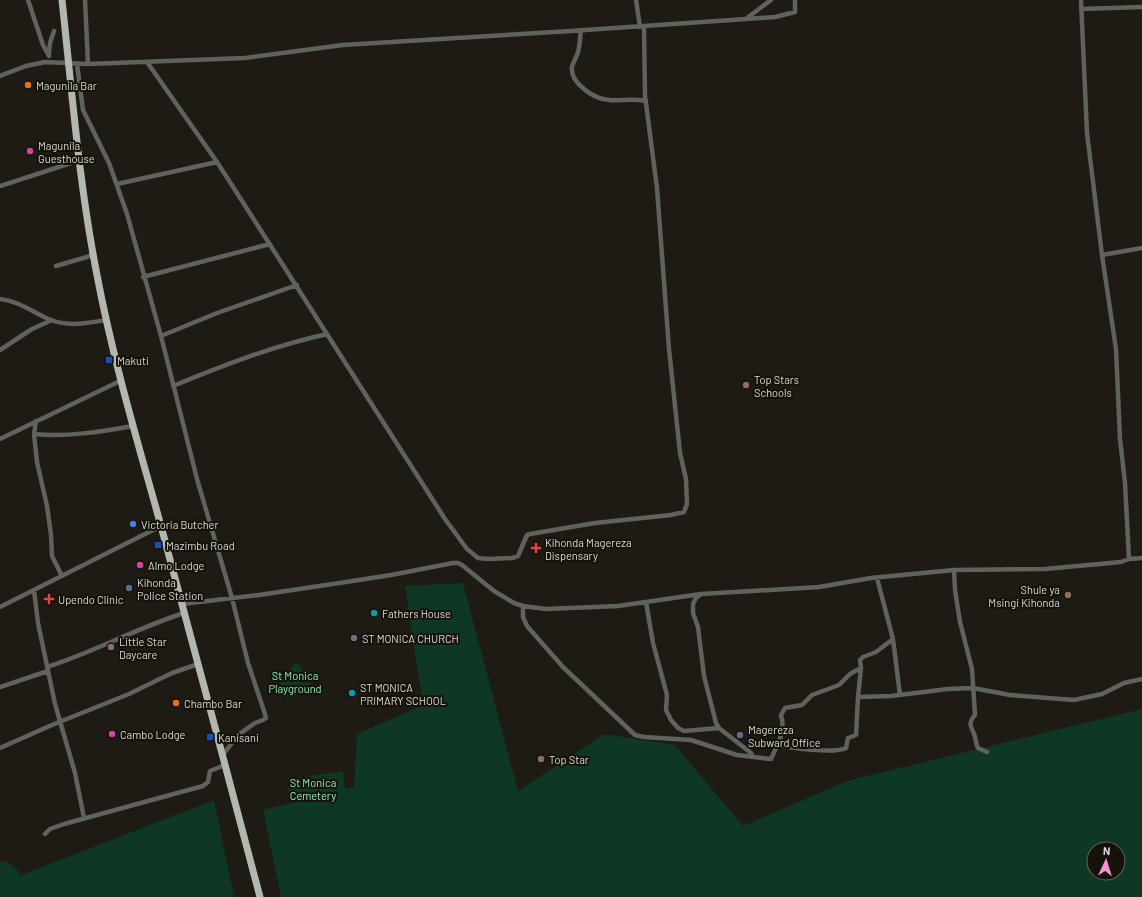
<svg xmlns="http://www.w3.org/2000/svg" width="1142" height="897" viewBox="0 0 1142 897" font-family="Barlow,sans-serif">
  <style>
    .green { fill: #0e3823; fill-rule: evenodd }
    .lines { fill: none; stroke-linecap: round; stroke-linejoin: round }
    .minor { stroke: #60625e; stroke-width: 4.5 }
    .trunk { stroke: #b3b7b0; stroke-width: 7 }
    .food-dot { fill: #e8710a; stroke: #15120c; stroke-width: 1.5 }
    .hotel-dot { fill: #d1479c; stroke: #15120c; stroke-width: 1.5 }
    .transit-dot { fill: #1a4fb4; stroke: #15120c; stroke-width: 1.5 }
    .education-dot { fill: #8d6e63; stroke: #15120c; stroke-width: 1.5 }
    .shop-dot { fill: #3f7fe0; stroke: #15120c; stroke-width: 1.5 }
    .health-dot { fill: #e0444e; stroke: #15120c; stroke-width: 1.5 }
    .service-dot { fill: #5c6f8a; stroke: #15120c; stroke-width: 1.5 }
    .culture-dot { fill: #0f9aa8; stroke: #15120c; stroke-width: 1.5 }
    .worship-dot { fill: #6b7280; stroke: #15120c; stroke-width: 1.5 }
    .labels { text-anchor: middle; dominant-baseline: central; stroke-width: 4; stroke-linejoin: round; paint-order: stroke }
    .poi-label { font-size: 11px; fill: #dbd9d5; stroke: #15120c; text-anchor: start }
    .park-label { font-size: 11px; fill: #8deeb6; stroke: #15120c }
  </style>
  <rect width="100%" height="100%" fill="#1e1b15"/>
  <path class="green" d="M463 583 518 791 604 734 675 745 743 826 847 781 1142 709V897H281L263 810 299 801 292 800 288 790 291 779 343 771 345 789 354 787 357 734 423 705 405 586ZM1094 849H1118V873H1094Z
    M298 662 311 686 289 699 278 680Z
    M214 800 234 897H0V863L6 861 20 872 19 876Z"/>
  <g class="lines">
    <path class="minor" d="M28 0 43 45 49 56
      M85 0 88 64
      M636 0 640 27
      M1081 0 1087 133 1102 255 1116 349 1120 439 1125 483 1129 559
      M1081 9 1142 7
      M747 18 771 0
      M581 30C580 37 580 45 578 52 577 57 573 62 572 67 570 83 594 99 609 100 621 101 633 98 646 101
      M49 54 50 43 54 31
      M147 62 217 162 251 215 445 519 467 549 478 558 488 559 512 558 518 556 527 535 530 534 595 523 671 515 684 512 687 504 686 479 680 453 669 349 657 188 645 96 644 26
      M77 64 83 110 109 163 127 214 161 336 197 479 232 598 248 663 264 711 266 718 263 720 255 723 238 735 222 756
      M0 76 26 66 45 62 88 64 245 58 343 45 571 31 775 17 795 12V0
      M117 184 217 162
      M0 186 71 163 79 160
      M1102 255 1142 248
      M56 266 87 257 93 254
      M143 277 270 244
      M0 299C19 301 34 313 51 320 69 327 88 323 106 320
      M161 336 217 313 297 285
      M0 350 32 329 52 320
      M173 386C224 365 273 346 327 334
      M36 421 34 434 37 462 47 506 51 535 52 556 62 576
      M34 434C67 437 100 432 133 426
      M0 439 120 381
      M954 570 955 590 960 622 972 669 975 715C966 725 973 728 975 737 976 741 976 744 978 748L987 752
      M877 578 893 639 900 695
      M34 590 38 623 55 704 75 773 84 818
      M701 594 696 598 693 604V613L698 627 704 676 716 723 719 728 751 753 753 757
      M646 602 653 643 667 695 666 710 671 720 678 728 684 731 719 728
      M182 604 259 595 346 582 391 575 453 563H458L462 565 494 591 514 603 523 606 546 609 618 606 701 594 819 587 871 578 954 570 1045 569 1121 562 1129 559 1142 558
      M523 606V617L527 626 563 667 635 735 644 737 691 740 737 755 771 759C778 743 786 732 781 715L785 708 802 705 812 695 839 685 850 674 861 668
      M0 607 161 526
      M47 667C94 652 137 628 184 613
      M0 687 48 671
      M858 697 891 696 948 689 973 688 1010 695 1074 700 1102 694 1124 683 1142 679
      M778 745C791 748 834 754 846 748L848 738 856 735 858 697 861 668 860 660 863 657 876 652 893 639
      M0 748 52 725 129 694 172 673 198 664
      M45 834 50 829 64 824 203 786 208 782 210 771 225 765"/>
    <path class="trunk" d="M62 0C72 92 79 184 97 275 113 360 138 443 161 526 195 650 227 773 260 897"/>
  </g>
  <g class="food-dot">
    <circle cx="28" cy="85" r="4"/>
    <circle cx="176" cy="703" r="4"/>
  </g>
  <g class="hotel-dot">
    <circle cx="30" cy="151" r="4"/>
    <circle cx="140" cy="565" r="4"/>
    <circle cx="112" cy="734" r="4"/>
  </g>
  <g class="transit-dot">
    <rect x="105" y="356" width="8" height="8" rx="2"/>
    <rect x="154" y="541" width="8" height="8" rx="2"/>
    <rect x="206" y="733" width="8" height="8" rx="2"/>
  </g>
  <g class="education-dot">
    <circle cx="746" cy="385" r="4"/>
    <circle cx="1068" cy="595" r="4"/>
    <circle cx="111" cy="647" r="4"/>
    <circle cx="541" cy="759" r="4"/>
  </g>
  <circle class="shop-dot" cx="133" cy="524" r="4"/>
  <g class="health-dot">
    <path d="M534 542h4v4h4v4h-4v4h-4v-4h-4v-4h4z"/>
    <path d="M47 593h4v4h4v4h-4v4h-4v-4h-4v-4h4z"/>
  </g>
  <g class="service-dot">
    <circle cx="129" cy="588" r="4"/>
    <circle cx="740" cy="735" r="4"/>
  </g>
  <g class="culture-dot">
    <circle cx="374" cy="613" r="4"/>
    <circle cx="352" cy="693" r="4"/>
  </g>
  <circle class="worship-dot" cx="354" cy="638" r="4"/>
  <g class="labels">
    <g class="poi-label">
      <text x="36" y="85">Magunila Bar</text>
      <text x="38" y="145">Magunila<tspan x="38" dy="13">Guesthouse</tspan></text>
      <text x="117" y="360">Makuti</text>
      <text x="754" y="379">Top Stars<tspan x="754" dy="13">Schools</tspan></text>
      <text x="141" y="524">Victoria Butcher</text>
      <text x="545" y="542">Kihonda Magereza<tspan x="545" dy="13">Dispensary</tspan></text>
      <text x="166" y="545">Mazimbu Road</text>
      <text x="148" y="565">Almo Lodge</text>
      <text x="137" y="582">Kihonda<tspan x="137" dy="13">Police Station</tspan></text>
      <text x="1060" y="589" text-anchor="end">Shule ya<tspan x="1060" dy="13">Msingi Kihonda</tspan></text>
      <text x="58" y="599">Upendo Clinic</text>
      <text x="382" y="613">Fathers House</text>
      <text x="362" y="638">ST MONICA CHURCH</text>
      <text x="119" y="641">Little Star<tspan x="119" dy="13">Daycare</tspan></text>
      <text x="360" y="687">ST MONICA<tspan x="360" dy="13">PRIMARY SCHOOL</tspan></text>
      <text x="184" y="703">Chambo Bar</text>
      <text x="748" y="729">Magereza<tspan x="748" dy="13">Subward Office</tspan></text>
      <text x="120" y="734">Cambo Lodge</text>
      <text x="218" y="737">Kanisani</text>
      <text x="549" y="759">Top Star</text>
    </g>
    <g class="park-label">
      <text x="295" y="675">St Monica<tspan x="295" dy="13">Playground</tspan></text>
      <text x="313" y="782">St Monica<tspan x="313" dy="13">Cemetery</tspan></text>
    </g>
  </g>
  <g transform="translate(1106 861) rotate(4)"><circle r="19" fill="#15120c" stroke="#64625c"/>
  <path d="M0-3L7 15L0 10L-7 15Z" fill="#f890cc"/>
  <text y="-6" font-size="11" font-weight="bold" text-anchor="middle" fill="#dbd9d5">N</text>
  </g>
</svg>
